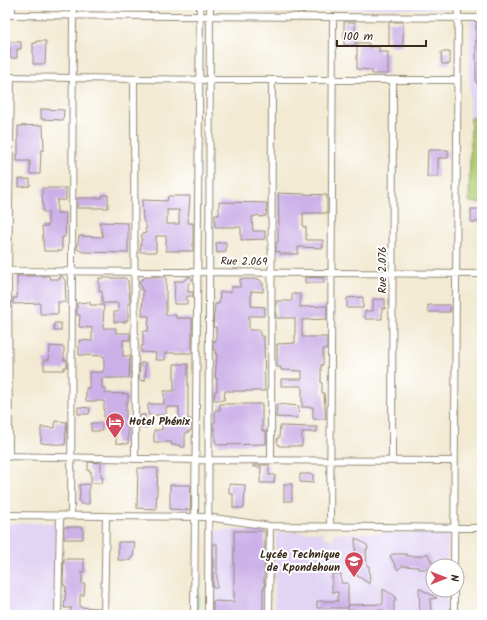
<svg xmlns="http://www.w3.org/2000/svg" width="487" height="620" viewBox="0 0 487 620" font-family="Kalam,sans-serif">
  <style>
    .built { fill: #e1d4f4 }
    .green { fill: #b2ce75; stroke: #767c4a }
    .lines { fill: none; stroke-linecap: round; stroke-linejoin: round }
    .stream { stroke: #4ebbc8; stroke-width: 2 }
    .building { fill: #ccb0e8; fill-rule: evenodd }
    .minor-casing { stroke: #968a78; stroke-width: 8 }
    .minor { stroke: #fff; stroke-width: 6 }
    .labels { text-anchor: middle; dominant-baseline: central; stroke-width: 4; stroke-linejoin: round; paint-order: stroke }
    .street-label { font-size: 11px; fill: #3b2a1e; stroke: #fff }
    .poi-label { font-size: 11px; font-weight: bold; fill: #3b2a1e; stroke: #fff; text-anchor: start }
  </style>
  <rect width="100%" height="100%" fill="#fff"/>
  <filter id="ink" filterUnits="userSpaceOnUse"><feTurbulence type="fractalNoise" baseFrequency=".025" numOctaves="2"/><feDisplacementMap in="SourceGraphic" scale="8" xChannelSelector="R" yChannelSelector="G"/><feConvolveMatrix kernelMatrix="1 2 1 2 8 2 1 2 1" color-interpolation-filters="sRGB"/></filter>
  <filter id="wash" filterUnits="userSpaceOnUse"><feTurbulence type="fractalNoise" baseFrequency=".012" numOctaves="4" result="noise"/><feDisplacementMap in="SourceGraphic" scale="16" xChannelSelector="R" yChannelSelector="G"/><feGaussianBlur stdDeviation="0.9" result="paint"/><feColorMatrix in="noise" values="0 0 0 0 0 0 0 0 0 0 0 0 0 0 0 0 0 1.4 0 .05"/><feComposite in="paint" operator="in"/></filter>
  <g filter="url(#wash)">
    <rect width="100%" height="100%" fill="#f2ead3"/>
    <path class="built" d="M219 5H449L445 9 221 8Z
      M471 20H482V118H469Z
      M5 523H56L55 615H5Z
      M215 530 265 531 264 615H210L211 534Z
      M279 532H324V538L334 539V533H445L448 536 447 566H433V590H447V615H274L276 534Z"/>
    <path class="green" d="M471 118H482V203L469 202Z"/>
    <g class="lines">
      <path class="stream" d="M197 615 198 534"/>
    </g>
    <g id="blocks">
      <path class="building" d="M344 22H355V45H344Z
        M389 22H403V46H389Z
        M476 23H482V83H476Z
        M37 41H46L45 64H33V43H37Z
        M5 42H21V49H17V58H10V48H5Z
        M357 43H367L369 44V47H379V52H388V74H372V70L357 69Z
        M441 52H450V64H442Z
        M41 109 64 110 63 120 41 119Z
        M43 125 44 150H41L40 174H30V161H17V154H18V126Z
        M428 150H448V158H438V177H427Z
        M19 179H30V186L19 187Z
        M42 188H66V200H57V213H66L65 237H62V251H44L42 226H48V212H43Z
        M278 193 327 195V213H303V227H306V240H323V248L298 247V254H280V251L276 252V243L278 242V227H279Z
        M102 195H108V208H77V198H102Z
        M168 196H190L188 223H193V251H166V236H156V252H140L142 234 146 233 145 229 147 228 143 220 142 200 167 201ZM167 210H179V224H167Z
        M219 202 267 203 266 216 260 217 259 215 252 217 253 231H265V239L241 240V227H215V215H219Z
        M471 209H480V222H471Z
        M99 222 128 223V253L83 252 77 249 79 236 103 237Z
        M226 242V252L217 253 216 243Z
        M17 276H49L50 279H60V276H62L65 280 66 302H58V314H40V303L13 304V298H17Z
        M145 277H166V315H176V318H192V353H165V360H155L156 353 141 352V346H143V331H148L149 316H142L143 290H141V286L139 282Z
        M188 277H190L193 279 188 284V292H193V296H187V304H174L175 281H183Z
        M305 277 324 278V283H305Z
        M99 278H125L128 281 130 303H128V320H126V322H114V312H118V303H102V291H99Z
        M240 279H259L263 284V292L251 291V306L265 307 264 316H249V330H260V336H264L265 391H225L224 400H214L215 391H217V378H215L217 354H215L216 350H213V341H216V327H213L215 304H219L220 292H231V287H240Z
        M292 294H300V307L327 306V319L302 320V337H327V349H323V365H321V383H322V393H324L326 419H313V407H302V386H281V379H302V371L281 370V367H277V344L295 343V318H276V301H292Z
        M363 297V308H347V298Z
        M373 299H385V309L382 308V319H365V311H373Z
        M90 302V305H104L103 328H116V333H130V340H123V356H130L129 378H102V388H105V393L128 394V402H126V427H128V444L116 443V420L104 421V401H86V388H89V372H103L104 368V356L79 355V340L92 341V328L79 327 80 315H77V303Z
        M428 305H450V312H428Z
        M54 323H61V331H54Z
        M50 346 64 347V360H67V367H64V370H44V360H49Z
        M140 363H146L145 381 139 380Z
        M174 364H188V419H191V431H188V433H185V447H180V445H171L172 442H154V430H162V419H179V407H166V415H148V404H164V391H174Z
        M220 404H262V431H266V444L219 445 215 442V429H213V423L215 422V410H220Z
        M277 404 299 406 298 418 276 417Z
        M78 407 90 408 89 414H78Z
        M140 415H145L146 428 140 427Z
        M55 421 67 422 65 445 41 443V427L55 428Z
        M91 423H102V431H91Z
        M280 426 317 427V432H302V446H279L277 442V438H279Z
        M88 462 101 463V477H103L102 483H91V471H88Z
        M253 465H269V475H275L274 483H260L261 467H253Z
        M138 468H158L156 509 137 508Z
        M300 474H313V483L300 482Z
        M89 484V504H81L79 501 80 493 79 485Z
        M229 484 245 485 244 508H233V494H229Z
        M284 484H292V501H284Z
        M170 485H191L190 510 170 509Z
        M64 527H83V539H64Z
        M234 531H265L264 583H265V588H263V615H213V601L234 602Z
        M355 538 367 545 368 549H366L367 566H369L370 584 356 575Z
        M118 542H135L133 557H131V560H118Z
        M213 544H217V588H213Z
        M392 554H406L407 556H423L424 554H428L433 565V569H418V567L402 566 398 570 390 556Z
        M64 559H84V572H82V584H85L84 595H80V607L100 608V615H67L72 608H64L66 586H64L63 582Z
        M332 574H341V583H348V608H317V601H338V592H332Z
        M419 588 437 598 430 599 431 615H420Z
        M383 589 395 596 396 600H394V615H384V610H348V605L383 604Z"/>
    </g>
  </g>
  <g filter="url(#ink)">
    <use href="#blocks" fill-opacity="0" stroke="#968a78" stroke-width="1"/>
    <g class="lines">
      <g class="minor-casing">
        <path id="minor" d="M5 15 482 18
          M12 15V5
          M5 77 210 80H457
          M134 79 135 459
          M5 271 482 274
          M5 456 196 460 455 461
          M9 457 8 271 11 77
          M271 460 272 80
          M392 460 393 80
          M5 515 207 517 270 526 482 528
          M71 516 73 5
          M330 527 333 17
          M454 566 458 5
          M58 615 60 516
          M104 615 106 516
          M194 615 200 5
          M208 615 210 5
          M269 615 270 526
          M454 615V590"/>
      </g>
      <use href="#minor" class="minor"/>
    </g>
  </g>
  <defs>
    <g id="hotel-pin" transform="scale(1)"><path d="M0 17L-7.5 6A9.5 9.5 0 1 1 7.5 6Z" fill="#d1495b" stroke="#fff"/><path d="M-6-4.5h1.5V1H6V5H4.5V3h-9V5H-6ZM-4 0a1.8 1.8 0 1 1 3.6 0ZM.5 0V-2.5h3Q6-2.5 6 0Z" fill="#fff"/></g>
    <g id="school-pin" transform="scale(1)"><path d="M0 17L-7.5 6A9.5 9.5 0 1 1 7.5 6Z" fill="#d1495b" stroke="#fff"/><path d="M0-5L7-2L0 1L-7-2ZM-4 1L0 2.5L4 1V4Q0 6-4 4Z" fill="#fff"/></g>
  </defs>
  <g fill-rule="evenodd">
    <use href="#hotel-pin" x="115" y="422"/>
    <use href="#school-pin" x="354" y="561"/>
  </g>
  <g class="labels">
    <g class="street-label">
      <text transform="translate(244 262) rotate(1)">Rue 2.069</text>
      <text transform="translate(383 270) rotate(-90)">Rue 2.076</text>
    </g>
    <g class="poi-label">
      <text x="129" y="422">Hotel Phénix</text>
      <text x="340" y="555" text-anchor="end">Lycée Technique<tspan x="340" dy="13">de Kpondehoun</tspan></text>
    </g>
  </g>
  <rect width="487" height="620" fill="none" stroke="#fff" stroke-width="20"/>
  <g transform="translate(445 578) rotate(90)"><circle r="19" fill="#ffffff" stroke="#b1aaa5"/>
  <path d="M0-3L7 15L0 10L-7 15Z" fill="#d1495b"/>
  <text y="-6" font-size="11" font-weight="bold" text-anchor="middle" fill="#3b2a1e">N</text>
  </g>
  <path d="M337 40v6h89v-6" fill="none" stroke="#3b2a1e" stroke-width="2"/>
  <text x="343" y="40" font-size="12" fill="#3b2a1e" stroke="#ffffff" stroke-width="3" paint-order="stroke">100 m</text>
</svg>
